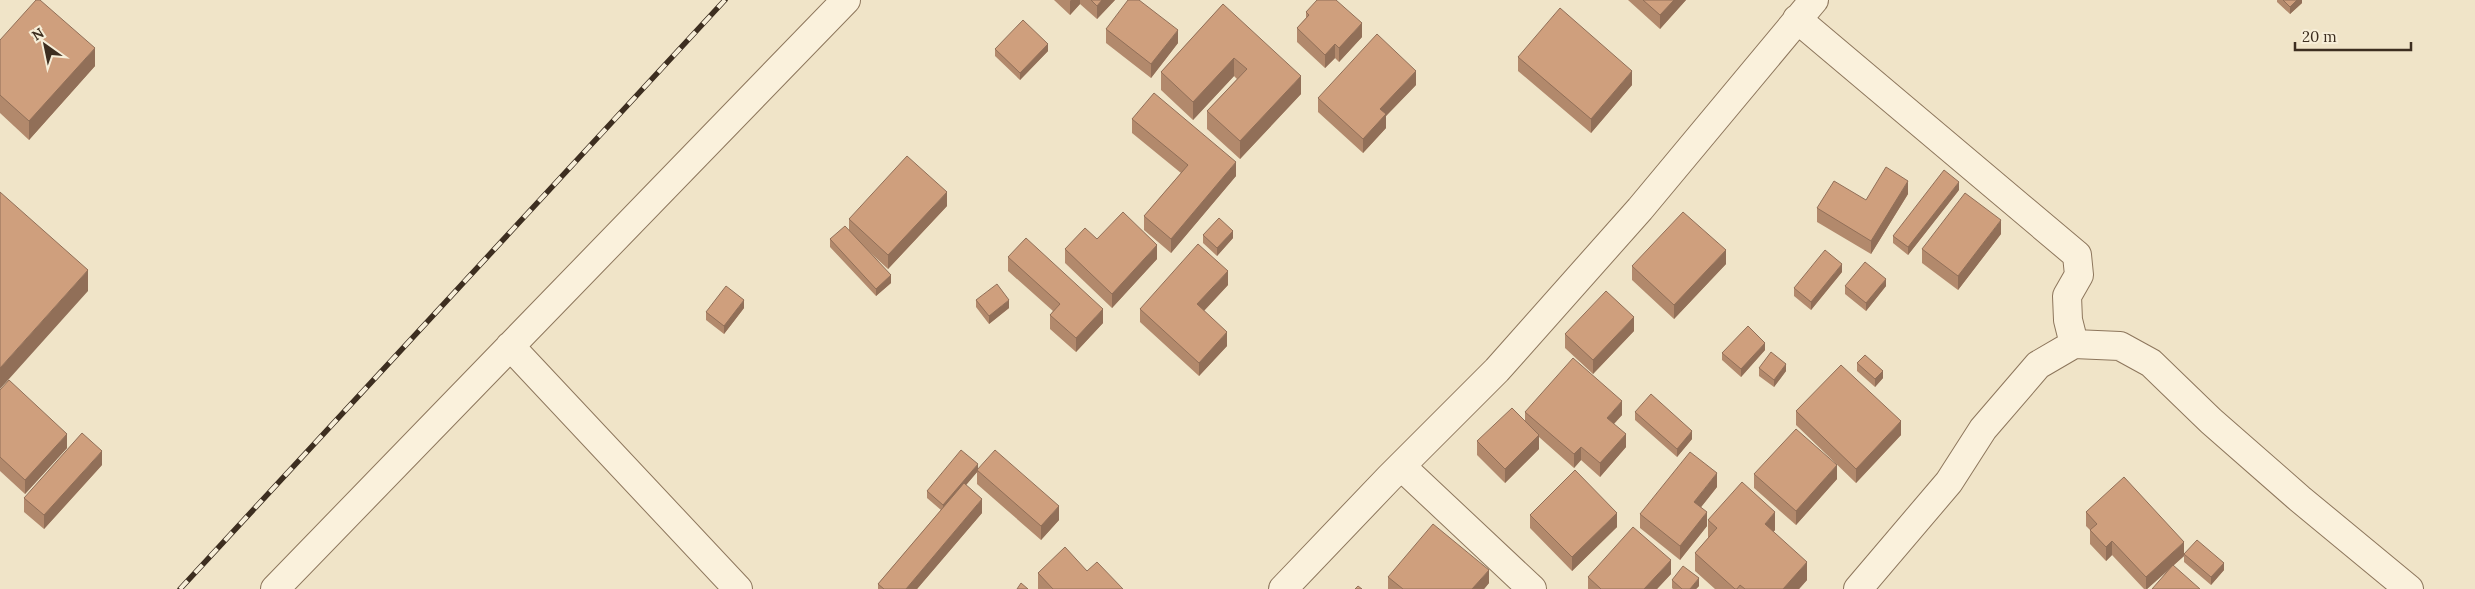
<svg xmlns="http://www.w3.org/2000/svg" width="2475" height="589" viewBox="0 0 2475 589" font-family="Lora,serif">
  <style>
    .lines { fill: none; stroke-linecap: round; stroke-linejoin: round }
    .minor-casing { stroke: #8d765c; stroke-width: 30 }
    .minor { stroke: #faf1dc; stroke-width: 28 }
    .rail-casing { stroke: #3d2e20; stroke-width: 5.5 }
    .rail { stroke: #f7eed8; stroke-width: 4; stroke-dasharray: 11; stroke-linecap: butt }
    .wall { fill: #b2896c }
    .shaded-wall { fill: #916f58 }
    .building { fill: #cf9f7d; stroke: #916f58 }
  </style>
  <rect width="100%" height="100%" fill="#f0e4c8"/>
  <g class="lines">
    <g class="minor-casing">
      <path id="minor" d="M1797 19 2077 255 2079 275 2067 296 2068 320 2074 344
        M510 346 738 589
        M1401 466 1532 589
        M275 589 846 0
        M1283 589 1389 478 1497 370 1640 209 1814 0
        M1858 589 1949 482 1983 429 2038 365 2074 344 2120 346 2151 363 2211 421 2300 499 2409 589"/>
    </g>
    <use href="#minor" class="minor"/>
    <g class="rail-casing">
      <path id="rail" d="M180 589 725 0"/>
    </g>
    <use href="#rail" class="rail"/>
  </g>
  <path class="wall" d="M1054 0H1115L1097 19 1080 4 1070 15Z
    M1628 0H1686L1660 29Z
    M2277 0H2302V3L2290 14 2277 2Z
    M1223 4 1301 94 1240 159 1207 129V111L1237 79 1234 76 1193 120 1161 90V72Z
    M1306 12 1362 37 1339 62 1335 58 1325 68 1297 42V28L1306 18Z
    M1106 29 1178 43 1151 78 1106 43Z
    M0 40 95 66 29 140 0 113Z
    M995 49 1048 51 1020 80 995 56Z
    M1518 57 1632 85 1591 133 1518 71Z
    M1416 85 1386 116V128L1363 153 1318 112V98Z
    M1132 119 1236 176 1171 253 1144 230V216L1181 173 1132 133Z
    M1959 190 1908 255 1893 243V236Z
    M1908 194 1871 254 1817 222V208L1866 200Z
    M947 206 888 269 864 247 891 283 876 296 830 247V239L849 231V219Z
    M2001 234 1958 290 1922 263V249Z
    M1203 235 1233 238 1217 256 1203 243Z
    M1097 239 1157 259 1112 308 1065 263V249Z
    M1008 257 1103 323 1076 352 1050 329V315L1053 311 1008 271Z
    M1726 264 1674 319 1632 280V266Z
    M1842 272 1811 310 1794 296V288Z
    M1228 285 1204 311 1227 346 1199 376 1140 322V309Z
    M1845 286H1886L1866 311 1845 294Z
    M976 300 1009 308 989 324 976 307Z
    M744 308 724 334 706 320V312Z
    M1634 331 1593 374 1565 348V334Z
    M1765 350 1741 377 1722 360V353Z
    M1857 363 1883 378 1875 387 1857 371Z
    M1759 368 1786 371 1774 387 1759 376Z
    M0 390 67 448 25 494 0 471Z
    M1796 411 1901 435 1856 483 1796 425Z
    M1525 412 1622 415 1614 424 1626 447 1600 477 1581 460 1574 468 1539 437V449L1505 483 1477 455V441L1525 421Z
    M1635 412 1692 439 1677 457 1635 420Z
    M102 465 44 529 24 512V498Z
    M978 470 1059 520 1041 540 977 484V472L966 485 982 513 917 589H878V584L941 510 927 498V491Z
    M1754 474 1837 479 1796 525 1754 488Z
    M1717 487 1701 507 1707 526 1680 560 1640 528V514Z
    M2086 512 2184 556 2147 589H2144L2112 555 2106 561 2090 544V530L2086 526Z
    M1530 515 1617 527 1572 571 1530 528Z
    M1708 520 1775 530 1773 532 1807 580 1799 589H1715L1695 571V553L1708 538Z
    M2184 554 2224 570 2211 585 2184 562Z
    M1087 571 1123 589H1038V573Z
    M1671 574 1657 589H1588V577Z
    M1388 577 1489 583 1484 589H1388Z
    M1672 580 1699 586 1696 589H1673L1672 588Z"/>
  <path class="shaded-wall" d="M1071 0H1080V4L1070 15V1Z
    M1102 0H1115L1097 19V6Z
    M1674 0H1686L1660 29V15Z
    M2297 0H2302V3L2290 14V7Z
    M1362 23V37L1339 62V48Z
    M1178 30V43L1151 78V64Z
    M1048 44V51L1020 80V73Z
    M1335 44V58L1325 68V55Z
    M95 48V66L29 140V121Z
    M1234 58V76L1193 120V102Z
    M1416 71V85L1386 116V128L1363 153V139L1380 109Z
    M1632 71V85L1591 133V119Z
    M1301 76V94L1240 159V141Z
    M1236 162V176L1171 253V239Z
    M1908 181V194L1871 254V241Z
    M1959 182V190L1908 255V247Z
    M947 192V206L888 269V255Z
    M2001 220V234L1958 290V276Z
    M1233 231V238L1217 256V248Z
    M1157 245V259L1112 308V294Z
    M1726 250V264L1674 319V305Z
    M1842 264V272L1811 310V302Z
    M88 270V291L0 389V368Z
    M1228 271V285L1197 318V304Z
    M891 275V283L876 296V289Z
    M1886 279V286L1866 311V303Z
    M744 300V308L724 334V326Z
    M1009 300V308L989 324V316Z
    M1103 309V323L1076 352V338Z
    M1634 317V331L1593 374V360Z
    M1227 332V346L1199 376V363Z
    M1765 343V350L1741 377V369Z
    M1786 364V371L1774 387V380Z
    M1883 371V378L1875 387V379Z
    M1622 401V415L1607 431V418Z
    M1901 421V435L1856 483V469Z
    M1692 431V439L1677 457V449Z
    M67 434V448L25 494V480Z
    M1626 434V447L1600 477V463Z
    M1539 435V449L1505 483V469Z
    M1581 447V460L1574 468V454Z
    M102 451V465L44 529V515Z
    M978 464V471L943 512V505Z
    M1837 465V479L1796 525V511Z
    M1717 473V487L1694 516V502Z
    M982 499V513L917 589H906Z
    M1059 506V520L1041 540V526Z
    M1707 512V526L1680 560V546Z
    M1775 512V530L1765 543V524Z
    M1617 513V527L1572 571V557Z
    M2112 541V555L2106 561V547Z
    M2184 542V556L2147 589H2146V577Z
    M1671 560V574L1657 589H1644Z
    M1807 562V580L1799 589H1783Z
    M2224 563V570L2211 585V577Z
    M1489 570V583L1484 589H1472Z
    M1699 578V586L1696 589H1690Z"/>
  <path class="building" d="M36 0H40L95 48 29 121 0 95V40Z
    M1091 0H1102L1097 6Z
    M1128 0H1139L1178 30 1151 64 1106 29Z
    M1317 0H1336L1362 23 1339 48 1335 44 1325 55 1297 28 1309 15 1306 12Z
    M1643 0H1674L1660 15Z
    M2283 0H2297L2290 7Z
    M1223 4 1301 76 1240 141 1207 111 1247 69 1234 58 1193 102 1161 72Z
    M1560 8 1632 71 1591 119 1518 57Z
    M1023 20 1048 44 1020 73 995 49Z
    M1377 34 1416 71 1380 109 1386 114 1363 139 1318 98Z
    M1154 93 1236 162 1171 239 1144 216 1188 165 1132 119Z
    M907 156 947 192 888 255 849 219Z
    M1886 167 1908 181 1871 241 1817 208 1834 181 1866 200Z
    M1944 170 1959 182 1908 247 1893 236Z
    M0 192 88 270 0 368Z
    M1965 193 2001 220 1958 276 1922 249Z
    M1123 212 1157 245 1112 294 1065 249 1085 228 1097 239Z
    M1683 212 1726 250 1674 305 1632 266Z
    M1219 218 1233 231 1217 248 1203 235Z
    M845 226 891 275 876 289 830 239Z
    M1026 238 1103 309 1076 338 1050 315 1060 304 1008 257Z
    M1198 244 1228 271 1197 304 1227 332 1199 363 1140 309Z
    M1825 250 1842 264 1811 302 1794 288Z
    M1865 262 1886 279 1866 303 1845 286Z
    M997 284 1009 300 989 316 976 300Z
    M726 286 744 300 724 326 706 312Z
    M1606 291 1634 317 1593 360 1565 334Z
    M1748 326 1765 343 1741 369 1722 353Z
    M1771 352 1786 364 1774 380 1759 368Z
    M1865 355 1883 371 1875 379 1857 363Z
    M1573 358 1622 401 1607 418 1626 434 1600 463 1581 447 1574 454 1525 412Z
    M1841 365 1901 421 1856 469 1796 411Z
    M9 380 67 434 25 480 0 457V390Z
    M1651 394 1692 431 1677 449 1635 412Z
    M1512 408 1539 435 1505 469 1477 441Z
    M1796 429 1837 465 1796 511 1754 474Z
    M82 433 102 451 44 515 24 498Z
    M961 450 978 464 943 505 927 491Z
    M995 450 1059 506 1041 526 977 470Z
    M1690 452 1717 473 1694 502 1707 512 1680 546 1640 514Z
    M1575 470 1617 513 1572 557 1530 515Z
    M2124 477 2184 542 2146 577 2112 541 2106 547 2090 530 2097 524 2086 512Z
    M1742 482 1775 512 1765 524 1807 562 1783 589H1745L1740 585 1737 589H1735L1695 553 1717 528 1708 520Z
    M964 483 982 499 906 589H884L878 584Z
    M1433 524 1489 570 1472 589H1403L1388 577Z
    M1633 527 1671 560 1644 589H1601L1588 577Z
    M2197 540 2224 563 2211 577 2184 554Z
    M1065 547 1087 571 1097 562 1123 589H1053L1038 573Z
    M2173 565 2200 589H2152Z
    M1683 566 1699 578 1690 589H1682L1672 580Z
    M1021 583 1028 589H1017Z
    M1358 586 1362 589H1355Z"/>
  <g transform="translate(45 45) rotate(327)" stroke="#f7eed8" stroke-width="4" paint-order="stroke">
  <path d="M0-4L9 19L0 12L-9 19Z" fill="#3d2e20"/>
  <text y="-8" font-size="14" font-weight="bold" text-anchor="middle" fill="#3d2e20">N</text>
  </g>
  <path d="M2295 42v8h116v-8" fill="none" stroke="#3d2e20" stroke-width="2.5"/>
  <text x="2302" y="42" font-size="15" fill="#3d2e20" stroke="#f7eed8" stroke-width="4" paint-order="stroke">20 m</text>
</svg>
